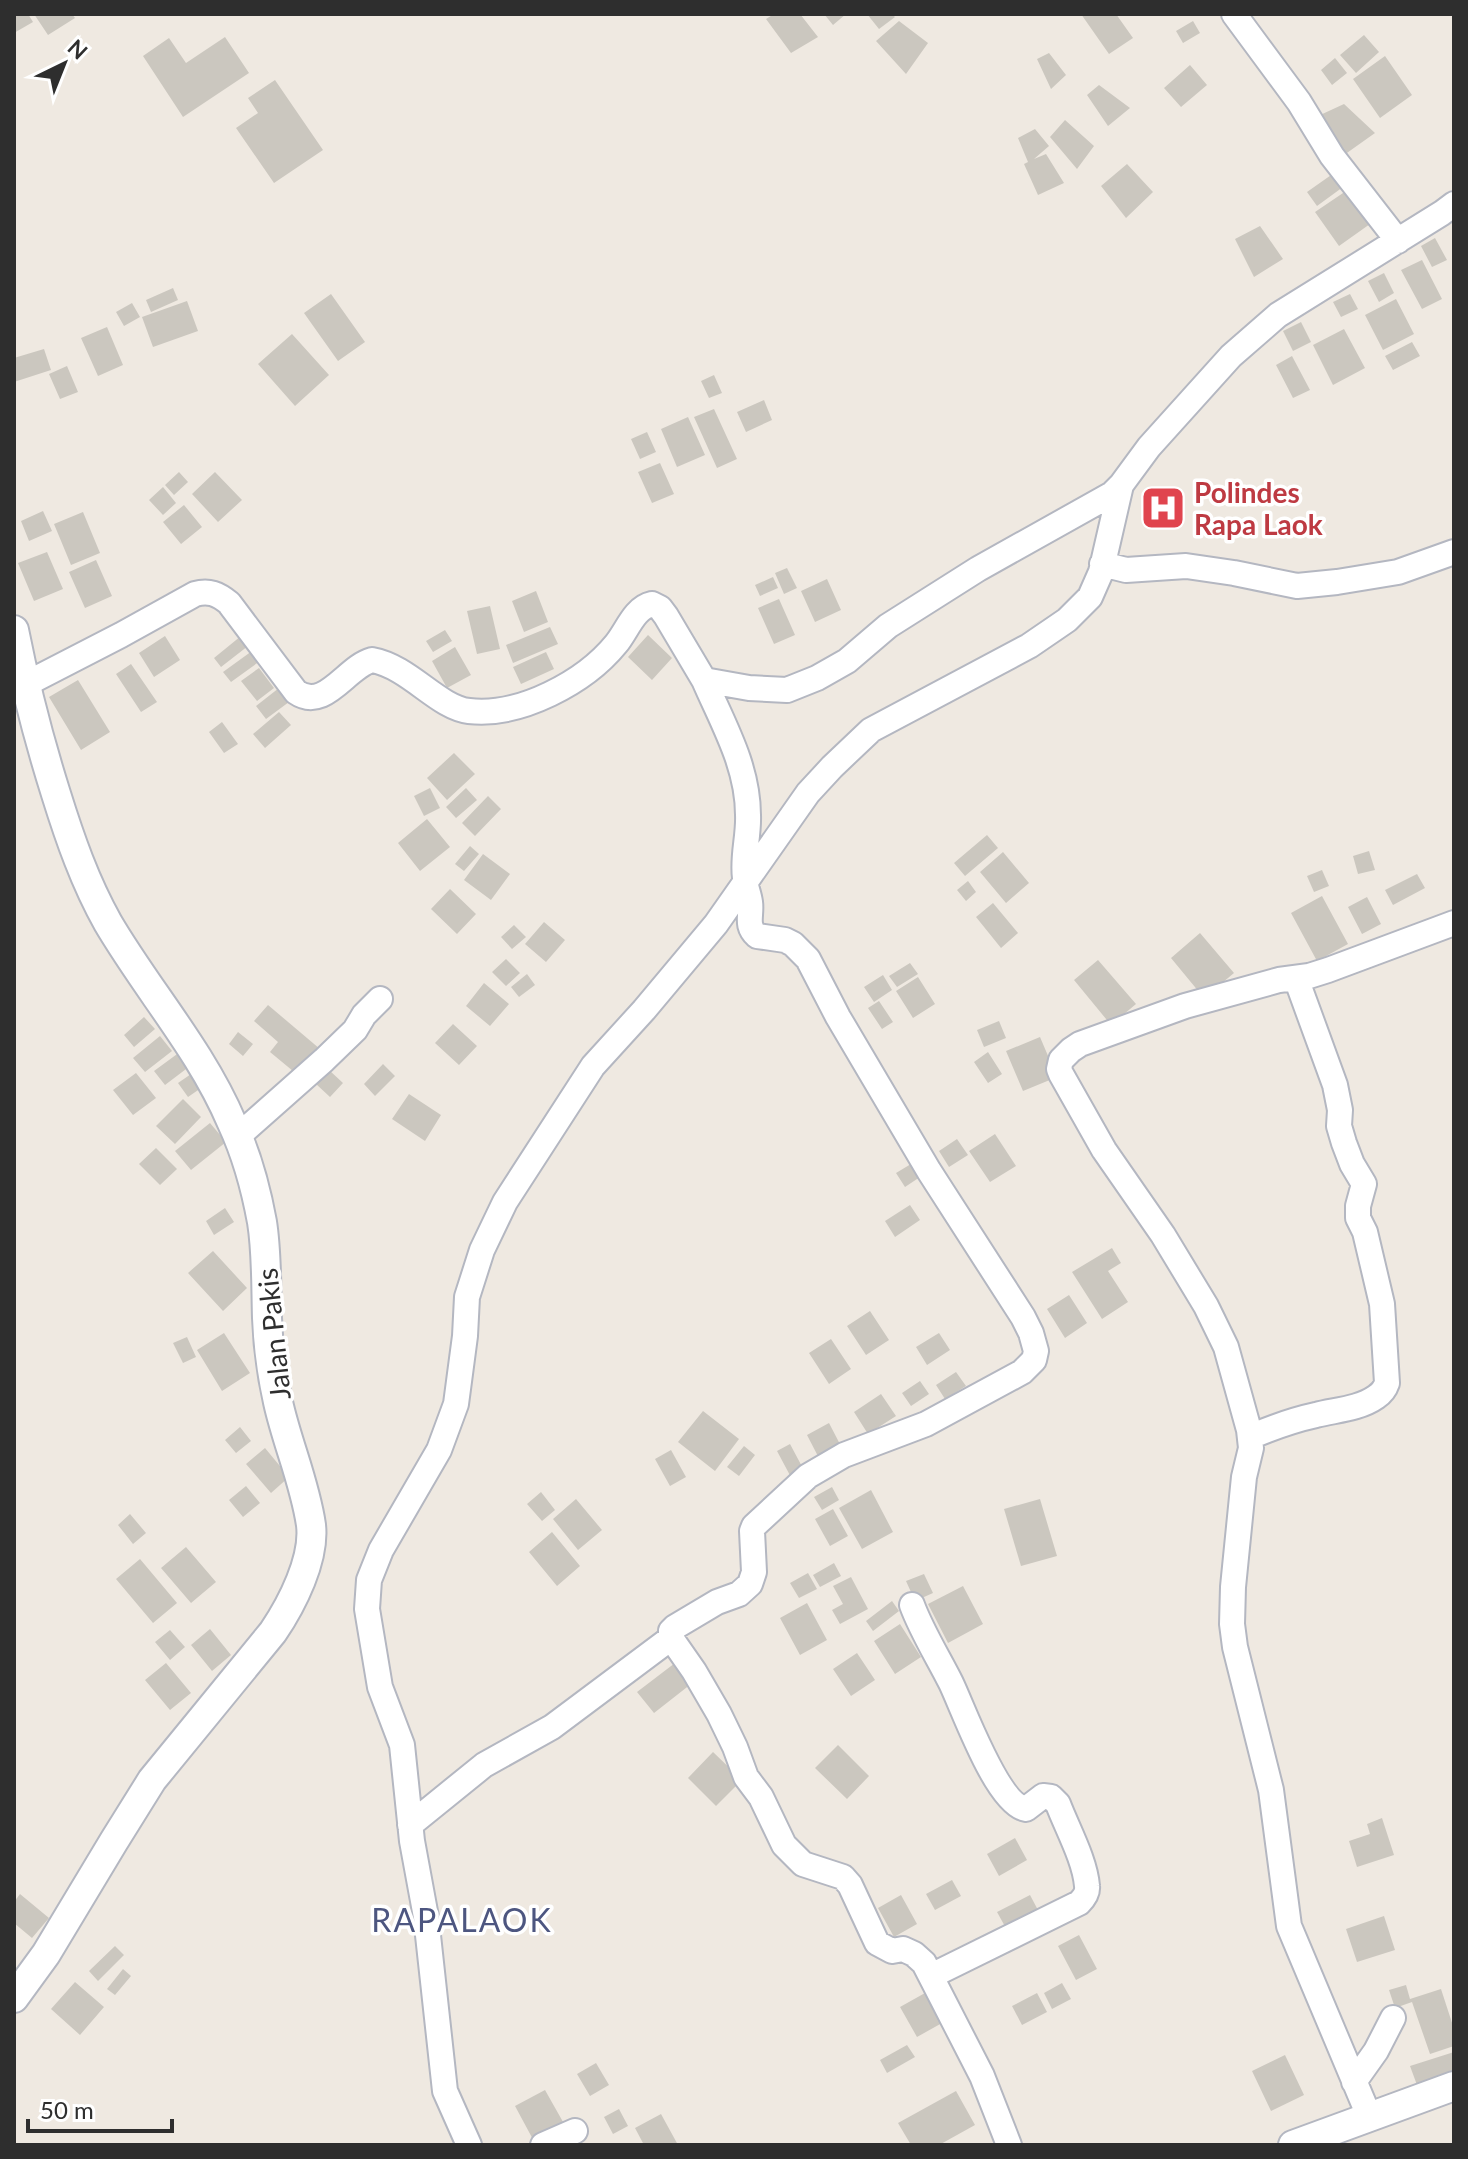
<svg xmlns="http://www.w3.org/2000/svg" width="1468" height="2159" viewBox="0 0 1468 2159" font-family="Lato,sans-serif">
  <style>
    .building { fill: #cbc7bf }
    .lines { fill: none; stroke-linecap: round; stroke-linejoin: round }
    .minor-casing { stroke: #b4b7c1; stroke-width: 28 }
    .tertiary-casing { stroke: #b4b7c1; stroke-width: 32 }
    .minor { stroke: #fff; stroke-width: 24 }
    .tertiary { stroke: #fff; stroke-width: 28 }
    .labels { text-anchor: middle; dominant-baseline: central; stroke-width: 7; stroke-linejoin: round; paint-order: stroke }
    .health-label { font-size: 28px; font-weight: bold; fill: #be3a42; stroke: #fff; text-anchor: start }
    .street-label { font-size: 28px; fill: #2e2e2e; stroke: #fff }
    .quarter-label { font-size: 32px; letter-spacing: 2px; fill: #4d5680; stroke: #fff }
  </style>
  <rect width="100%" height="100%" fill="#efe9e1"/>
  <path class="building" d="M14 14H28L33 22 14 33Z
    M34 14H72L75 18 48 35Z
    M774 14H800L818 37 791 53 766 19Z
    M824 14H846L833 25Z
    M867 14H892L895 17 879 29Z
    M1081 14H1116L1133 38 1109 54Z
    M899 21 928 43 906 74 876 41Z
    M1193 21 1200 33 1183 43 1176 31Z
    M1364 35 1379 52 1356 73 1340 55Z
    M225 37 249 73 183 117 143 56 169 38 186 63Z
    M1049 53 1066 75 1051 89 1037 59Z
    M1385 56 1412 95 1380 118 1353 79Z
    M1335 58 1347 73 1332 85 1321 70Z
    M1190 65 1207 85 1181 107 1164 88Z
    M275 80 323 150 274 183 236 128 258 113 248 98Z
    M1099 85 1130 108 1108 126 1087 95Z
    M1344 104 1375 133 1344 155 1318 116Z
    M1065 120 1094 146 1077 169 1050 137Z
    M1035 129 1049 146 1034 159 1046 154 1064 183 1038 195 1024 164 1028 162 1018 138Z
    M1127 164 1153 192 1126 218 1101 186Z
    M1334 173 1343 187 1317 206 1307 192Z
    M1346 191 1370 224 1339 246 1315 212Z
    M1260 226 1283 259 1254 277 1235 239Z
    M1435 238 1447 260 1432 267 1421 246Z
    M1422 260 1442 299 1422 309 1401 270Z
    M1384 273 1394 293 1379 302 1368 281Z
    M173 288 178 300 151 312 146 300Z
    M331 294 365 342 338 361 304 313Z
    M1350 294 1358 309 1341 317 1333 302Z
    M1396 299 1414 334 1383 350 1365 315Z
    M187 301 198 331 153 347 142 317Z
    M132 303 140 317 124 326 116 312Z
    M1301 322 1311 342 1293 351 1283 331Z
    M107 327 123 365 98 376 81 338Z
    M1344 329 1365 368 1333 385 1313 345Z
    M292 334 329 375 295 406 258 364Z
    M1412 342 1420 356 1393 370 1385 356Z
    M44 349 51 370 14 382V358Z
    M1292 356 1310 390 1293 398 1276 365Z
    M67 366 78 392 60 399 49 374Z
    M714 375 722 393 709 398 701 381Z
    M764 400 772 420 746 432 737 412Z
    M714 409 737 459 717 468 694 417Z
    M688 417 705 455 677 467 661 429Z
    M647 432 656 452 640 459 631 439Z
    M660 463 674 494 652 503 638 472Z
    M179 472 188 482 174 495 165 485Z
    M215 472 242 500 218 522 192 494Z
    M163 487 176 503 163 515 149 500Z
    M1144 497H1180L1181 518 1145 519Z
    M184 505 202 527 181 544 163 522Z
    M43 511 52 531 29 541 21 521Z
    M83 512 100 553 71 565 54 524Z
    M47 552 63 589 34 601 18 563Z
    M96 560 112 596 85 608 69 572Z
    M787 568 797 588 784 594 775 573Z
    M773 577 778 588 760 596 755 585Z
    M827 579 841 610 815 622 801 591Z
    M536 591 548 622 524 632 512 601Z
    M779 599 795 635 774 644 758 608Z
    M490 606 500 649 477 654 467 611Z
    M550 627 558 644 513 663 506 645Z
    M445 630 452 641 433 652 426 641Z
    M648 635 672 658 652 680 628 657Z
    M165 636 180 660 154 677 139 653Z
    M241 636 248 646 221 667 214 658Z
    M455 647 471 675 447 688 432 661Z
    M252 651 260 661 231 682 223 672Z
    M546 652 554 669 521 684 513 667Z
    M131 664 157 702 141 712 116 674Z
    M259 668 274 688 257 701 241 681Z
    M78 680 110 732 81 750 49 697Z
    M279 688 289 702 266 719 256 706Z
    M279 712 291 725 265 748 253 734Z
    M222 722 238 744 224 753 209 732Z
    M454 753 475 774 447 800 427 778Z
    M430 788 440 808 424 816 414 796Z
    M466 788 477 800 456 818 446 807Z
    M488 796 501 809 475 836 462 823Z
    M427 819 450 847 420 871 398 843Z
    M987 835 998 848 965 876 954 863Z
    M470 846 479 854 464 871 455 864Z
    M1369 851 1375 870 1358 874 1353 856Z
    M1003 852 1029 883 1006 903 980 872Z
    M483 854 510 874 491 900 464 880Z
    M1322 870 1329 886 1314 892 1307 876Z
    M1417 874 1425 888 1393 905 1385 890Z
    M968 881 976 892 966 901 957 890Z
    M450 889 476 914 457 934 431 909Z
    M1322 896 1348 944 1317 961 1291 913Z
    M1367 897 1381 924 1362 934 1348 907Z
    M993 903 1018 933 1001 948 976 917Z
    M544 922 565 940 546 962 525 944Z
    M514 925 526 937 512 949 501 937Z
    M1200 933 1234 973 1204 998 1171 958Z
    M506 959 520 973 506 986 492 972Z
    M1098 960 1136 1004 1111 1025 1074 980Z
    M910 963 918 974 897 987 889 976Z
    M527 974 535 985 519 997 511 987Z
    M883 975 892 990 874 1002 864 987Z
    M918 977 935 1004 913 1018 896 991Z
    M484 983 509 1004 490 1026 466 1006Z
    M879 1001 893 1022 882 1029 868 1008Z
    M268 1005 320 1049 299 1076 270 1052 278 1042 254 1021Z
    M144 1017 155 1029 134 1047 124 1035Z
    M999 1021 1006 1038 984 1047 977 1030Z
    M453 1024 477 1046 459 1065 435 1043Z
    M238 1032 253 1044 243 1056 229 1044Z
    M160 1036 172 1051 145 1072 133 1058Z
    M1040 1037 1057 1077 1023 1091 1006 1051Z
    M184 1049 194 1063 165 1085 154 1071Z
    M988 1052 1002 1074 988 1083 974 1062Z
    M383 1064 395 1076 375 1096 364 1084Z
    M329 1070 343 1083 330 1097 316 1084Z
    M194 1072 204 1086 188 1097 178 1083Z
    M136 1073 156 1098 133 1115 113 1090Z
    M409 1094 441 1115 425 1141 392 1119Z
    M183 1099 201 1117 175 1144 156 1126Z
    M210 1123 226 1142 191 1170 175 1151Z
    M995 1134 1016 1166 990 1182 969 1151Z
    M957 1139 968 1155 949 1167 939 1151Z
    M156 1148 177 1169 160 1185 139 1164Z
    M911 1164 920 1177 905 1187 896 1173Z
    M910 1205 920 1220 895 1237 885 1221Z
    M225 1208 234 1222 214 1235 206 1221Z
    M1112 1248 1121 1263 1108 1271 1128 1302 1102 1319 1072 1272Z
    M213 1251 247 1288 223 1311 188 1273Z
    M1069 1295 1087 1323 1065 1338 1047 1309Z
    M870 1311 889 1340 866 1355 847 1326Z
    M224 1333 250 1373 222 1391 197 1350Z
    M939 1333 950 1350 927 1365 916 1347Z
    M187 1337 196 1357 183 1363 173 1343Z
    M831 1339 851 1369 829 1384 809 1353Z
    M956 1372 966 1386 945 1399 936 1385Z
    M920 1381 929 1394 911 1406 902 1393Z
    M881 1394 896 1416 868 1434 854 1412Z
    M703 1411 739 1439 715 1471 678 1442Z
    M829 1423 843 1450 821 1462 807 1435Z
    M240 1427 251 1441 236 1453 225 1440Z
    M790 1444 806 1474 793 1481 777 1451Z
    M744 1446 755 1455 739 1476 727 1467Z
    M265 1448 289 1477 271 1493 246 1464Z
    M671 1450 686 1477 670 1486 655 1459Z
    M246 1486 260 1503 243 1517 229 1500Z
    M832 1487 839 1500 822 1510 814 1497Z
    M871 1490 893 1532 862 1549 839 1508Z
    M541 1492 555 1510 542 1521 527 1504Z
    M576 1499 602 1530 578 1550 553 1519Z
    M1040 1499 1057 1556 1021 1566 1004 1509Z
    M833 1509 848 1536 830 1546 815 1519Z
    M130 1514 146 1533 133 1544 118 1525Z
    M552 1532 580 1566 557 1586 529 1552Z
    M186 1547 216 1582 191 1603 161 1568Z
    M140 1559 177 1603 153 1623 116 1579Z
    M834 1563 841 1576 820 1587 813 1575Z
    M808 1573 817 1589 799 1598 790 1583Z
    M924 1574 933 1593 915 1601 906 1581Z
    M851 1577 868 1609 840 1624 832 1610 843 1604 833 1586Z
    M963 1586 983 1624 948 1643 928 1604Z
    M892 1601 899 1611 873 1631 866 1621Z
    M807 1603 827 1640 800 1655 780 1618Z
    M900 1624 921 1657 895 1674 874 1641Z
    M210 1629 231 1655 212 1671 191 1645Z
    M170 1630 185 1647 170 1660 155 1642Z
    M857 1653 875 1680 851 1696 833 1669Z
    M166 1663 191 1693 170 1710 145 1680Z
    M675 1663 691 1684 654 1713 637 1692Z
    M838 1745 869 1776 847 1799 815 1768Z
    M713 1752 742 1780 716 1806 688 1778Z
    M1382 1818 1394 1855 1357 1867 1349 1841 1370 1834 1367 1824Z
    M1015 1838 1027 1860 999 1876 987 1854Z
    M952 1880 961 1896 935 1910 926 1894Z
    M20 1894 49 1918 32 1938 14 1923V1902Z
    M901 1895 917 1924 894 1937 878 1908Z
    M1030 1895 1039 1912 1007 1930 997 1912Z
    M1384 1916 1395 1950 1357 1962 1346 1929Z
    M1079 1935 1097 1969 1076 1980 1058 1946Z
    M115 1946 124 1955 98 1981 89 1971Z
    M123 1969 131 1976 115 1995 107 1989Z
    M75 1982 104 2007 80 2035 51 2009Z
    M1062 1983 1071 1999 1052 2009 1044 1993Z
    M1406 1985 1410 1999 1441 1989 1454 2029V2046L1430 2054 1412 2002 1395 2008 1389 1990Z
    M925 1993 942 2023 917 2037 900 2007Z
    M1037 1993 1047 2012 1022 2025 1012 2006Z
    M907 2045 915 2057 887 2073 880 2060Z
    M1454 2052V2072L1417 2085 1410 2066Z
    M1285 2055 1304 2095 1271 2111 1252 2071Z
    M596 2063 609 2085 590 2096 577 2074Z
    M545 2090 567 2129 536 2145 515 2106Z
    M956 2091 975 2125 939 2145H911L898 2123Z
    M619 2109 628 2126 613 2134 604 2117Z
    M661 2114 678 2145H644L635 2128Z"/>
  <g class="lines">
    <g class="minor-casing">
      <path id="minor" d="M1234 14 1299 102 1332 156 1398 241
        M1102 564 1126 570 1186 566 1234 573 1297 586 1337 582 1398 572 1454 552
        M704 680C723 724 748 766 748 815 749 836 742 857 745 878 745 886 749 894 750 902 752 916 745 925 757 936L785 940 793 944 808 959 838 1017 929 1171 1023 1317 1031 1333 1036 1351 1034 1360 1022 1372 926 1424 844 1455 808 1476 754 1526 752 1531 754 1572 750 1584 739 1594 717 1602 675 1627 671 1631V1638L694 1671 719 1714 735 1747 746 1777 761 1797 784 1845 803 1864 843 1877 850 1885 877 1943 892 1951 903 1949 914 1954 924 1963 982 2076 1009 2145
        M24 685 121 635 195 594C209 590 218 594 229 603L296 692C325 712 346 667 372 660 410 667 437 707 469 711 520 717 585 682 616 644 627 631 634 608 652 604L660 608 666 616 704 680 749 688 787 690 817 678 847 661 888 626 978 569 1112 494 1121 485 1149 447 1231 356 1278 315 1442 213 1454 204
        M237 1137 324 1060 355 1030 364 1015 380 999
        M1250 1437C1271 1428 1293 1420 1316 1415 1335 1410 1359 1409 1376 1397 1382 1393 1385 1389 1387 1383L1382 1304 1365 1232 1358 1218V1206L1364 1184 1352 1164 1344 1143 1339 1126 1340 1110 1335 1085 1296 978
        M912 1605C922 1632 938 1657 951 1683 964 1710 997 1804 1026 1809L1043 1796 1051 1797 1058 1804C1067 1828 1085 1860 1087 1886 1088 1893 1084 1898 1079 1903L931 1976
        M410 1825 484 1765 552 1727 671 1638
        M1354 2082 1376 2051 1393 2018
        M1369 2116 1289 1926 1271 1790 1235 1647 1232 1624 1233 1587 1244 1477 1251 1448 1249 1430 1226 1347 1206 1306 1163 1235 1104 1150 1061 1074 1059 1069 1061 1060 1071 1050 1080 1044 1185 1006 1279 980 1309 976 1328 970 1454 923
        M469 2145 445 2091 426 1917 412 1841 402 1745 380 1687 367 1609 369 1580 381 1550 439 1450 456 1404 465 1336 467 1297 482 1250 505 1202 593 1066 644 1010 716 924 808 793 832 767 871 730 1029 646 1067 620 1090 597 1101 572 1121 485
        M543 2145 575 2131"/>
    </g>
    <g class="tertiary-casing">
      <path id="tertiary" d="M14 630C25 686 39 740 56 794 70 839 85 882 108 923 148 991 201 1050 232 1123 246 1153 256 1189 262 1222 267 1253 266 1287 267 1318 268 1346 272 1375 278 1402 287 1443 305 1483 311 1525 315 1559 292 1604 273 1632L152 1780 114 1841 46 1954 14 1998
        M1293 2145 1454 2086"/>
    </g>
    <use href="#minor" class="minor"/>
    <use href="#tertiary" class="tertiary"/>
  </g>
  <defs>
    <g id="hospital-square" transform="scale(2.3)"><rect x="-9" y="-9" width="18" height="18" rx="4" fill="#e0444e" stroke="#fff"/><path d="M-5-5h3v3.5h4V-5h3V5h-3V1.5h-4V5h-3Z" fill="#fff"/></g>
  </defs>
  <g fill-rule="evenodd">
    <use href="#hospital-square" x="1163" y="508"/>
  </g>
  <g class="labels">
    <g class="health-label">
      <text x="1194" y="492">Polindes<tspan x="1194" dy="32">Rapa Laok</tspan></text>
    </g>
    <g class="street-label">
      <text transform="translate(273 1334) rotate(-96)">Jalan Pakis</text>
    </g>
    <g class="quarter-label">
      <text x="462" y="1919">RAPALAOK</text>
    </g>
  </g>
  <rect width="1468" height="2159" fill="none" stroke="#2e2e2e" stroke-width="32"/>
  <g transform="translate(64 64) rotate(43)" stroke="#ffffff" stroke-width="6" paint-order="stroke">
  <path d="M0-6L14 30L0 20L-14 30Z" fill="#2e2e2e"/>
  <text y="-12" font-size="22" font-weight="bold" text-anchor="middle" fill="#2e2e2e">N</text>
  </g>
  <path d="M28 2119v12h144v-12" fill="none" stroke="#2e2e2e" stroke-width="4"/>
  <text x="40" y="2119" font-size="24" fill="#2e2e2e" stroke="#ffffff" stroke-width="6" paint-order="stroke">50 m</text>
</svg>
